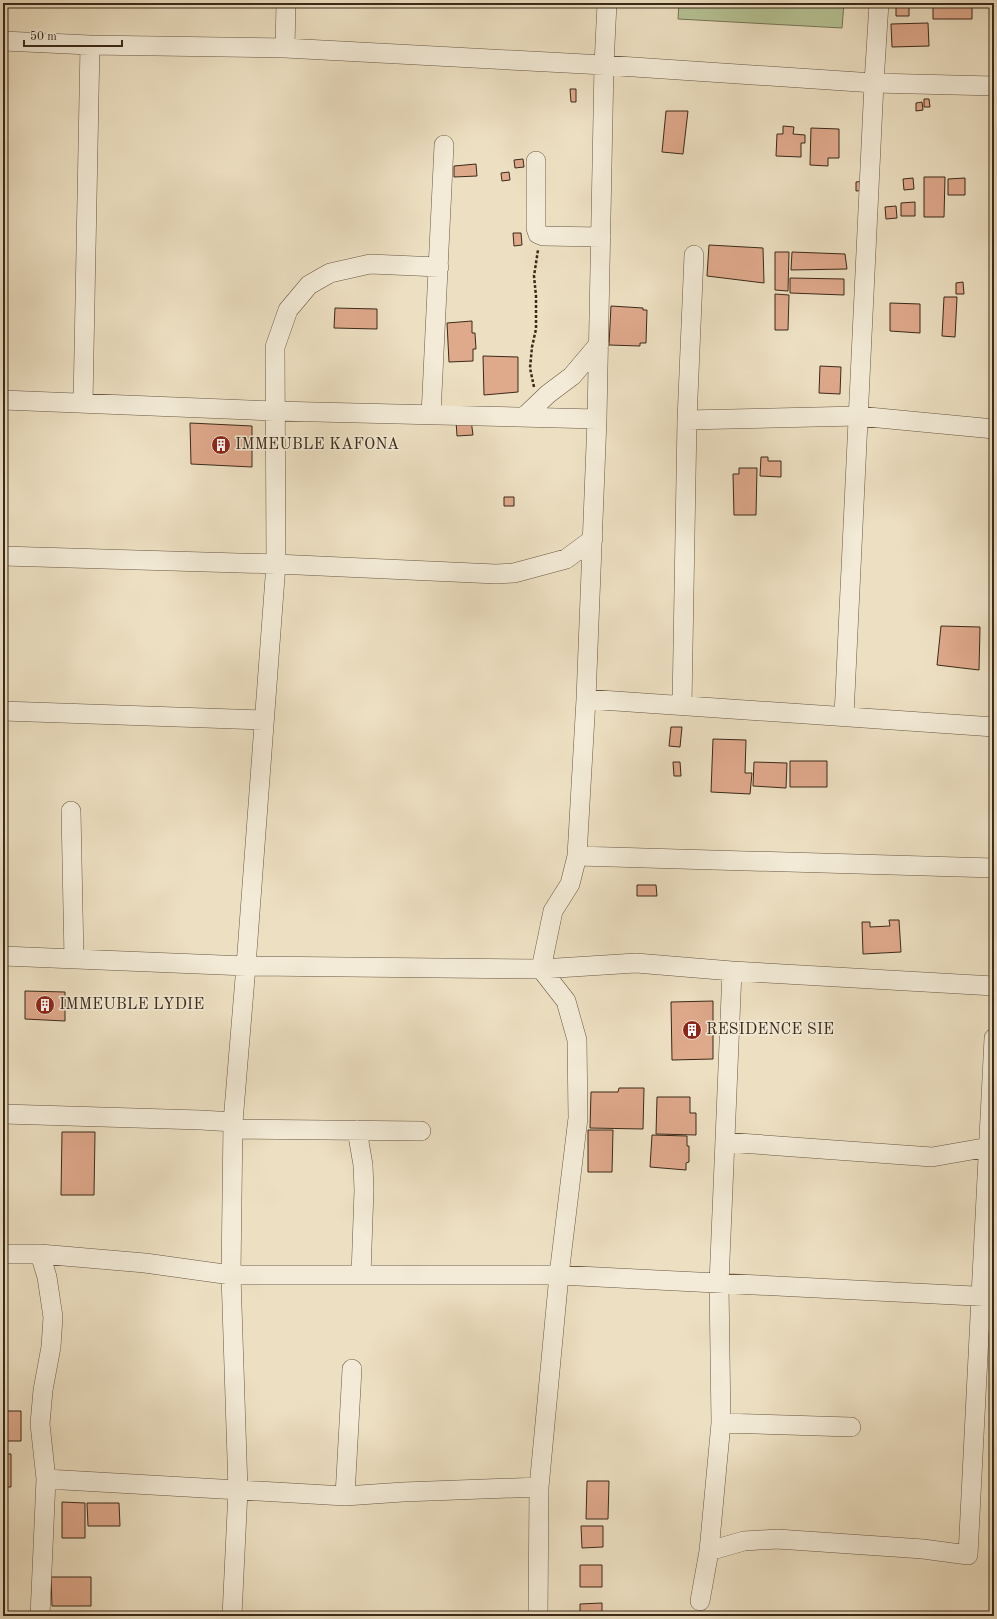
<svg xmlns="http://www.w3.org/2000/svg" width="997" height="1619" viewBox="0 0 997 1619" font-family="'Old Standard TT',serif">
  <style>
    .garden { fill: #b6c395; stroke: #787657 }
    .building { fill: #dfa98c; stroke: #3b2919 }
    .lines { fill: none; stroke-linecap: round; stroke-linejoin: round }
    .minor-casing { stroke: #685743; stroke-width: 20 }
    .path { stroke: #3b2919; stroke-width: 2.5; stroke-dasharray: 3 2; stroke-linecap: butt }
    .minor { stroke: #f3ebd7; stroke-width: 19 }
    .labels { text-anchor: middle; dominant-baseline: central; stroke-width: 3; stroke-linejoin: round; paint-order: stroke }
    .poi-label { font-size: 16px; fill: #3b2919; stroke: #f3ebd7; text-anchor: start }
  </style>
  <rect width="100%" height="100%" fill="#ede0c2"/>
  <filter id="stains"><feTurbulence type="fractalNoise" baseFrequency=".005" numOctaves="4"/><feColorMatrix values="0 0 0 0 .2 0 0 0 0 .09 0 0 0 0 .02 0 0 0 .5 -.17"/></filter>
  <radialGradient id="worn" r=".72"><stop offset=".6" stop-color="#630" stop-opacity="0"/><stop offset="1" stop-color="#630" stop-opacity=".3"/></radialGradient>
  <path class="garden" d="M679 3H844L842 28 678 19Z"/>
  <path class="building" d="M896 3H909V16H896Z
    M933 3H972V19H933Z
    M928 23 929 46 892 47 891 24Z
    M570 89H576V102H571Z
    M924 99H929L930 107H924Z
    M922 102 923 110 916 111V103Z
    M666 111H688L683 154 662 152Z
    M783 126 794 127 793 134 805 135V143H801V157L776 156 777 134H783Z
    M811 128 839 129V158H828V166L810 165Z
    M523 159 524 167 515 168 514 160Z
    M476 164 477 176 454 177V166Z
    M509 172 510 180 502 181 501 173Z
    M924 177H945L944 217H924Z
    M913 178 914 189 904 190 903 179Z
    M965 178V195H948V179Z
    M865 181 866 190 856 191V182Z
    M915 202V216H901V203Z
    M896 206 897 218 886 219 885 207Z
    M513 233H521L522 245 514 246Z
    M709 245 763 248 764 283 707 276Z
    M775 252H789L788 291 775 290Z
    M792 252 845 254 847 269 791 270Z
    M790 278 844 279V295L790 293Z
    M963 282 964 294H956V283Z
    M775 294 789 295 788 330H775Z
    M944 297H957L955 337 942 336Z
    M890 303 920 304V333L890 331Z
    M611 306 643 308V310H647L646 343H640V346L609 345Z
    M335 308 377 309V329L334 328Z
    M472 321V333H475L476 349H473V361L449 362 447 323Z
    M483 356 518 357V392L484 395Z
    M820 366 841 367 840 394 819 393Z
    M471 420 473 435 457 436 456 421Z
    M190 423 252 426V467L191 464Z
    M761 457H768V461H781V477L760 476Z
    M739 468H757L756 515H734L733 474H739Z
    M504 497H514V506H504Z
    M941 626 980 627 979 670 937 665Z
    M671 727H682L680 747 669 746Z
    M713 739 746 740 745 773H752L750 794 711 792Z
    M790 761H827V787H790Z
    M673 762H680L681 776H674Z
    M754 762 787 763 786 788 753 786Z
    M637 885H656L657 896H637Z
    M889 920H899L901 952 863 954 862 922H870V927L890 926Z
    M25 991 65 992V1021L25 1019Z
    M713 1001V1059L672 1060 671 1002Z
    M619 1088H644L643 1129 590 1128 591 1092H618Z
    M657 1097H690V1113H696V1135L656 1134Z
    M588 1130H613L612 1172H588Z
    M62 1132H95L94 1195H61Z
    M652 1135 687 1136V1146H689V1162L686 1163V1170L650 1167Z
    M3 1411H21V1441H3Z
    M3 1454H11V1487H3Z
    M587 1481H609L608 1519H586Z
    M62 1502 85 1503V1538H62Z
    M87 1503H119L120 1526H88Z
    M581 1526H603V1547L582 1548Z
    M580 1565H602V1587H580Z
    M51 1577H91V1606H52Z
    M602 1603V1616H580V1604Z"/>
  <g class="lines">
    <g class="minor-casing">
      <path id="minor" d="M3 41 90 45 285 48 604 65 874 83 994 86
        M285 48 286 3
        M536 161V228L538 234 543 236 601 237
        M3 400 275 411 597 419
        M83 403 90 45
        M431 415 444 145
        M524 417 548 394 572 376 599 344
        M687 420 858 416 994 429
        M3 556 276 564 496 574 514 573 566 559 593 539
        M586 699 994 727
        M682 705 687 420 694 255
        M3 711 264 720
        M844 716 874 83 879 3
        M71 811 74 959
        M577 856 994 868
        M3 956 246 966 541 969 636 963 732 971 994 986
        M3 1114 201 1120 233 1122 246 966 276 564 275 347 288 310 309 285 330 273 370 264 439 267
        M233 1129 421 1131
        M357 1130 363 1165 364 1190 361 1275
        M725 1142 932 1157 989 1147
        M3 1254H40L145 1263 231 1275H559L994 1297
        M40 1254 47 1277 53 1317 51 1347 43 1390 40 1424 46 1479 40 1616
        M721 1423 851 1427
        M46 1479 345 1496 403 1492 539 1487
        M345 1496 352 1369
        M709 1551 721 1423 719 1284 732 971
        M700 1601 709 1551 744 1541 777 1539 923 1549 968 1555 994 1038
        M232 1616 238 1490 231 1275 233 1122
        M538 1616 539 1487 559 1275 578 1118 577 1040 566 1001 541 969 553 911 570 884 577 856 586 699 597 419 604 65 607 3"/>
    </g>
    <path class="path" d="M534 387 530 368 532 347 536 329V296L534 276 538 250"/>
    <use href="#minor" class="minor"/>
  </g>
  <defs>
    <g id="building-disc" transform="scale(1)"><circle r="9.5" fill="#8f2418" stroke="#f3ebd7"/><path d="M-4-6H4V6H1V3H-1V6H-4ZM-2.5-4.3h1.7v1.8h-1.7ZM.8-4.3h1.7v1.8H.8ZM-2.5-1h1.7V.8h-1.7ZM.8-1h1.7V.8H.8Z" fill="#fff"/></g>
  </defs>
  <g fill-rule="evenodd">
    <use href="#building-disc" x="221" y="445"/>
    <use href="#building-disc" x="45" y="1005"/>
    <use href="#building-disc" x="692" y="1030"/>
  </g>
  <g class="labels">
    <g class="poi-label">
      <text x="235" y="445">IMMEUBLE KAFONA</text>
      <text x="59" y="1005">IMMEUBLE LYDIE</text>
      <text x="706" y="1030">RESIDENCE SIE</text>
    </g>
  </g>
  <rect width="997" height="1619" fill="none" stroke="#ede0c2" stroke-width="16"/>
  <rect x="4" y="4" width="989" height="1611" fill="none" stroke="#3b2919" stroke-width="2"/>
  <rect x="8" y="8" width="981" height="1603" fill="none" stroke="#3b2919"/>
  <path d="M24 40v6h98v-6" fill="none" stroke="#3b2919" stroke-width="2"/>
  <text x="30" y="40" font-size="12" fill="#3b2919" stroke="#f3ebd7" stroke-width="3" paint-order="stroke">50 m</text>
  <rect width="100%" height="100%" filter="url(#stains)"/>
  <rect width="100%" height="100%" fill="url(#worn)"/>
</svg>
